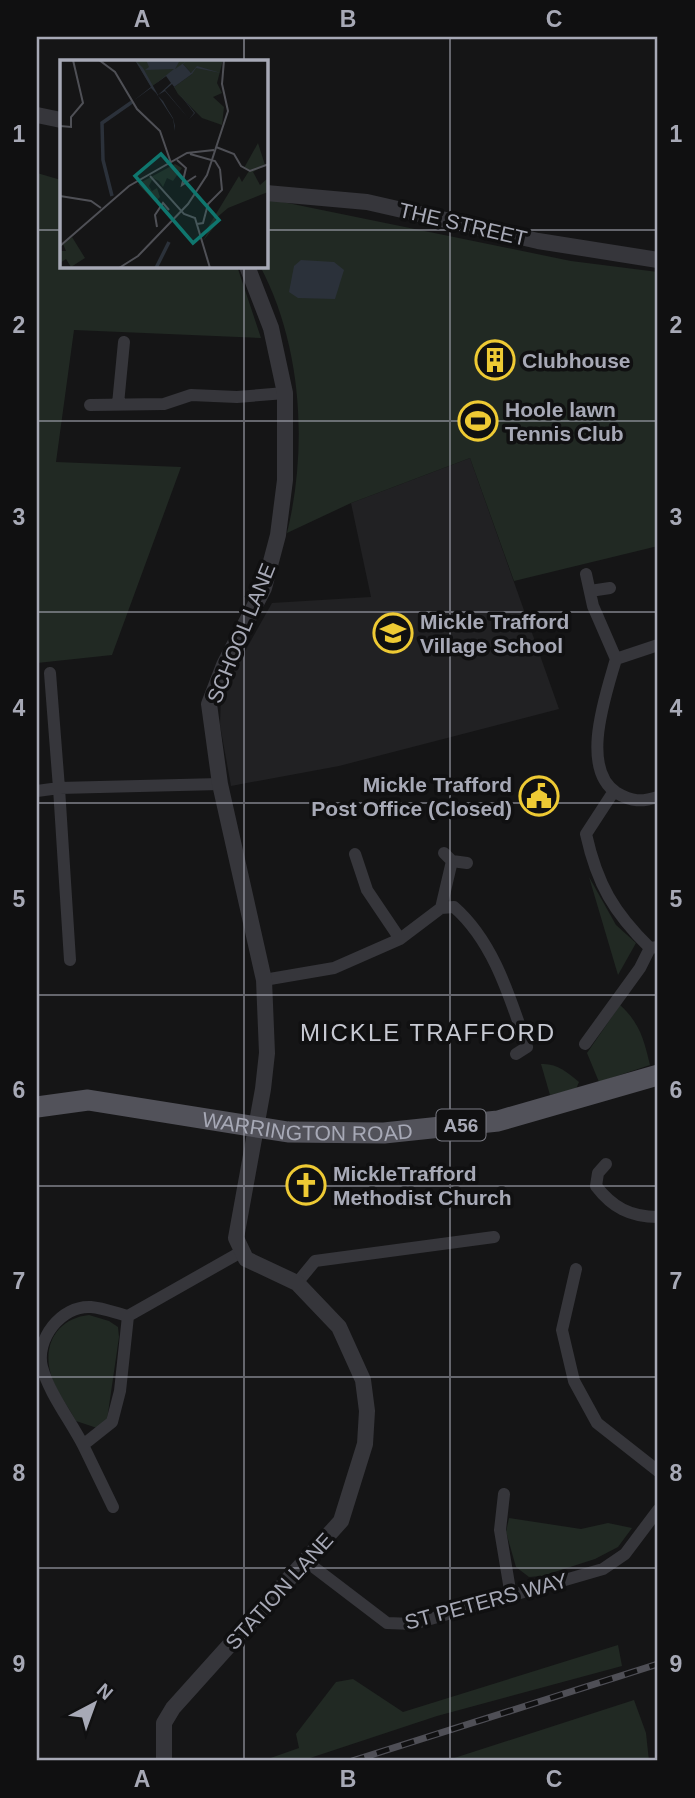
<svg xmlns="http://www.w3.org/2000/svg" width="695" height="1798" viewBox="0 0 695 1798" font-family="Helvetica,sans-serif">
  <style>
    .built { fill: #212123 }
    .green { fill: #212923 }
    .water { fill: #2b313a }
    .lines { fill: none; stroke-linecap: round; stroke-linejoin: round }
    .minor { stroke: #36363b; stroke-width: 12 }
    .tertiary { stroke: #36363b; stroke-width: 16 }
    .primary { stroke: #52525a; stroke-width: 21 }
    .rail-casing { stroke: #4f4f56; stroke-width: 7 }
    .rail { stroke: #101011; stroke-width: 4.5; stroke-dasharray: 13; stroke-linecap: butt }
    .grid { fill: none; stroke: #a7a9b6; stroke-width: 2; stroke-opacity: 0.55 }
    .labels { text-anchor: middle; dominant-baseline: central; stroke-width: 7; stroke-linejoin: round; paint-order: stroke }
    .shield { fill: #101011; stroke: #7a7b84; stroke-width: 2 }
    .shield-label { font-size: 19px; font-weight: bold; fill: #a7a9b6 }
    .street-label { font-size: 21px; fill: #a7a9b6; stroke: #101011 }
    .poi-label { font-size: 21px; font-weight: bold; fill: #a7a9b6; stroke: #101011; text-anchor: start }
    .quarter-label { font-size: 24px; letter-spacing: 2px; fill: #c7c9d2; stroke: #101011 }
    .inset-river { fill: none; stroke: #2b313a; stroke-width: 3.5 }
    .inset-road { fill: none; stroke: #4f5056; stroke-width: 2 }
    .view { fill: #0f766e; fill-opacity: 0.15; stroke: #0f766e; stroke-width: 3.5 }
    .inset-edge { fill: none; stroke: #a7a9b6; stroke-width: 3.5 }
    .neatline { fill: none; stroke: #a7a9b6; stroke-width: 2.5 }
    .grid-label { font-size: 23px; text-anchor: middle; font-weight: bold; fill: #a7a9b6 }
  </style>
  <rect width="100%" height="100%" fill="#151516"/>
  <path class="built" d="M470 458 559 709 339 766 231 786 220 725 221 694 272 603 371 597 351 503Z"/>
  <path class="green" d="M37 173 61 180V266H237L261 338 74 330 56 462 181 467 112 655 37 663Z
    M273 200 571 261 658 272V546L514 581 470 458 351 503 287 533C308 447 302 345 260 266H266V202Z
    M589 877 616 925 636 943 618 975Z
    M620 1005C640 1023 644 1040 650 1065L599 1082 587 1053Z
    M541 1064C557 1063 567 1072 579 1082L576 1089 550 1095Z
    M89 1315 109 1321 118 1327 119 1337 107 1420 97 1428 76 1421C68 1406 53 1387 50 1371 43 1341 60 1318 89 1315Z
    M509 1518 581 1529 608 1523 632 1528 618 1547 595 1559 542 1576 529 1577 516 1567 506 1532Z
    M618 1645 622 1666 437 1716 301 1761H262L299 1748 296 1734 336 1682 353 1679 403 1712Z
    M634 1700 646 1733 649 1761H445Z"/>
  <path class="water" d="M301 260 334 262 344 270 335 299 298 298 289 292 294 266Z"/>
  <g class="lines">
    <path class="minor" d="M118 404 124 342
      M90 405 164 404 191 395 237 397 285 393
      M586 574 593 606 616 659
      M590 591 610 588
      M658 645 616 659C606 694 579 769 617 793 632 802 642 802 658 797
      M50 673 59 788 220 784
      M37 791 59 788 70 960
      M614 791 586 834C597 884 614 913 650 948L658 947
      M355 854 367 890 400 939
      M452 861 467 863
      M441 908 454 907C494 942 510 998 527 1047L516 1054
      M264 980 334 968 400 939 441 908 452 861 444 853
      M585 1044 640 968 650 948
      M606 1164 598 1173 596 1186C612 1207 630 1217 658 1217
      M576 1269 562 1330 574 1381 597 1423 658 1471
      M297 1283 315 1261 494 1237
      M83 1445C70 1420 49 1393 42 1367 35 1340 61 1305 91 1307 103 1308 116 1313 128 1316
      M504 1494 500 1530 511 1596
      M113 1507 83 1445 112 1422 120 1391 128 1316 241 1252
      M307 1562 387 1623 413 1624 603 1569 625 1554 658 1510"/>
    <path class="tertiary" d="M37 115 61 120
      M266 193 367 202 538 241 658 260
      M164 1761V1723L173 1708 341 1521 365 1444 367 1411 363 1380 339 1327 297 1283 246 1259 236 1238 263 1089 267 1053 264 980 220 784 209 704 224 665 264 588 278 535 285 480V393L271 328 247 266"/>
    <path class="primary" id="s1" d="M37 1107 88 1100 288 1132 384 1133 498 1121 658 1075"/>
    <g class="rail-casing">
      <path id="rail" d="M352 1761 658 1664"/>
    </g>
    <use href="#rail" class="rail"/>
  </g>
  <path class="grid" d="M244 37V61M450 37V1761M37 230H61M266 230H658M244 266V1761M37 421H658M37 612H658M37 803H658M37 995H658M37 1186H658M37 1377H658M37 1568H658"/>
  <defs>
    <g id="building-ring" transform="scale(2.0125)"><circle r="9.5" fill="#101011" stroke="#eeca34" stroke-width="1.5"/><path d="M-4-6H4V6H1V3H-1V6H-4ZM-2.5-4.3h1.7v1.8h-1.7ZM.8-4.3h1.7v1.8H.8ZM-2.5-1h1.7V.8h-1.7ZM.8-1h1.7V.8H.8Z" fill="#eeca34"/></g>
    <g id="stadium-ring" transform="scale(2.0125)"><circle r="9.5" fill="#101011" stroke="#eeca34" stroke-width="1.5"/><path d="M0-5a6.5 5 0 1 0 0 10a6.5 5 0 1 0 0-10ZM-3.5-1.8h7v3.6h-7Z" fill="#eeca34"/></g>
    <g id="school-ring" transform="scale(2.0125)"><circle r="9.5" fill="#101011" stroke="#eeca34" stroke-width="1.5"/><path d="M0-5L7-2L0 1L-7-2ZM-4 1L0 2.5L4 1V4Q0 6-4 4Z" fill="#eeca34"/></g>
    <g id="civic-ring" transform="scale(2.0125)"><circle r="9.5" fill="#101011" stroke="#eeca34" stroke-width="1.5"/><path d="M-.6-6.5H3V-4.5H.6V-3L4-1V1h2V6H-6V1h2V-1L-.6-3ZM-1.2 2.5V6h2.4V2.5Z" fill="#eeca34"/></g>
    <g id="church-ring" transform="scale(2.0125)"><circle r="9.5" fill="#101011" stroke="#eeca34" stroke-width="1.5"/><path d="M-1.2-6h2.4v3.5h3.3v2.4h-3.3V6h-2.4V-.1h-3.3v-2.4h3.3Z" fill="#eeca34"/></g>
  </defs>
  <g fill-rule="evenodd">
    <use href="#building-ring" x="495" y="360"/>
    <use href="#stadium-ring" x="478" y="421"/>
    <use href="#school-ring" x="393" y="633"/>
    <use href="#civic-ring" x="539" y="796"/>
    <use href="#church-ring" x="306" y="1185"/>
  </g>
  <g class="labels">
    <rect class="shield" x="436.5" y="1109.5" width="49" height="31" rx="5"/>
    <g class="shield-label">
      <text x="461" y="1125">A56</text>
    </g>
    <g class="street-label">
      <text transform="translate(463 224) rotate(13)">THE STREET</text>
      <text transform="translate(241 633) rotate(-68)">SCHOOL LANE</text>
      <text stroke="none"><textPath href="#s1" startOffset="273">WARRINGTON ROAD</textPath></text>
      <text transform="translate(279 1591) rotate(-48)">STATION LANE</text>
      <text transform="translate(486 1601) rotate(-15)">ST PETERS WAY</text>
    </g>
    <g class="poi-label">
      <text x="522" y="360">Clubhouse</text>
      <text x="505" y="409">Hoole lawn<tspan x="505" dy="24">Tennis Club</tspan></text>
      <text x="420" y="621">Mickle Trafford<tspan x="420" dy="24">Village School</tspan></text>
      <text x="512" y="784" text-anchor="end">Mickle Trafford<tspan x="512" dy="24">Post Office (Closed)</tspan></text>
      <text x="333" y="1173">MickleTrafford<tspan x="333" dy="24">Methodist Church</tspan></text>
    </g>
    <g class="quarter-label">
      <text x="428" y="1032">MICKLE TRAFFORD</text>
    </g>
  </g>
  <g transform="translate(60 60)">
    <rect width="208" height="208" fill="#151516"/>
    <path d="M75 0H163L157 23 162 33 153 37 164 47 162 65 142 58 118 34 114 27 132 14 123 4 91 27ZM198 83 205 105 193 112 200 125 208 118V132L168 148 155 159 158 162 143 181 151 167 142 177 179 116 182 122 189 111 184 108ZM115 104 122 108 113 121 107 118 103 127 99 121 93 118 89 126 92 131 97 128 100 137 95 142 78 124ZM12 177 25 198 11 207 6 199 0 203V191H6L3 184Z" fill="#212923"/>
    <path d="M75 0 83 8 98 35 111 23 106 16 94 25 114 9 85 10 89 7 86 0H120L115 9 128 0 123 4 131 13 137 6 161 13 136 8 132 14 114 27 135 53 129 59 105 31 98 35V36L103 41 108 50 110 53 113 58 115 66V71L107 80 115 71 113 59 96 33 91 28 73 41 91 27ZM112 24 134 53 129 59 105 30Z" fill="#2b313a" fill-rule="evenodd"/>
    <path class="inset-river" d="M52 136 43 100 42 63 72 42M96 208 109 182"/>
    <path class="inset-road" d="M39 0 55 12 77 49 100 71 111 103M0 66 11 67V57L23 43 13 0M156 87 174 94 181 106 190 111 209 104M130 94 155 101 160 109M117 100 126 108 122 125 136 116M90 116 124 154 135 158 150 208M0 136 31 141 41 148M137 164 143 163 148 144 162 130 160 109M97 167 95 155 103 143 109 150M0 186 69 126 127 93 154 90M59 208 78 196 128 144 147 115 168 51 162 24 164 0"/>
    <path class="view" d="M101 94 159 160 133 183 75 116Z"/>
    <rect width="208" height="208" class="inset-edge"/>
  </g>
  <rect width="695" height="1798" fill="none" stroke="#101011" stroke-width="77"/>
  <g transform="translate(94 1704) rotate(41)" stroke="#101011" stroke-width="5" paint-order="stroke">
  <path d="M0-5L12 26L0 18L-12 26Z" fill="#a7a9b6"/>
  <text y="-10" font-size="19" font-weight="bold" text-anchor="middle" fill="#a7a9b6">N</text>
  </g>
  <rect x="38" y="38" width="618" height="1721" class="neatline"/>
  <g class="grid-label">
    <text x="142" y="27">A</text>
    <text x="348" y="27">B</text>
    <text x="554" y="27">C</text>
    <text x="19" y="142">1</text>
    <text x="676" y="142">1</text>
    <text x="19" y="333">2</text>
    <text x="676" y="333">2</text>
    <text x="19" y="525">3</text>
    <text x="676" y="525">3</text>
    <text x="19" y="716">4</text>
    <text x="676" y="716">4</text>
    <text x="19" y="907">5</text>
    <text x="676" y="907">5</text>
    <text x="19" y="1098">6</text>
    <text x="676" y="1098">6</text>
    <text x="19" y="1289">7</text>
    <text x="676" y="1289">7</text>
    <text x="19" y="1481">8</text>
    <text x="676" y="1481">8</text>
    <text x="19" y="1672">9</text>
    <text x="676" y="1672">9</text>
    <text x="142" y="1787">A</text>
    <text x="348" y="1787">B</text>
    <text x="554" y="1787">C</text>
  </g>
</svg>
